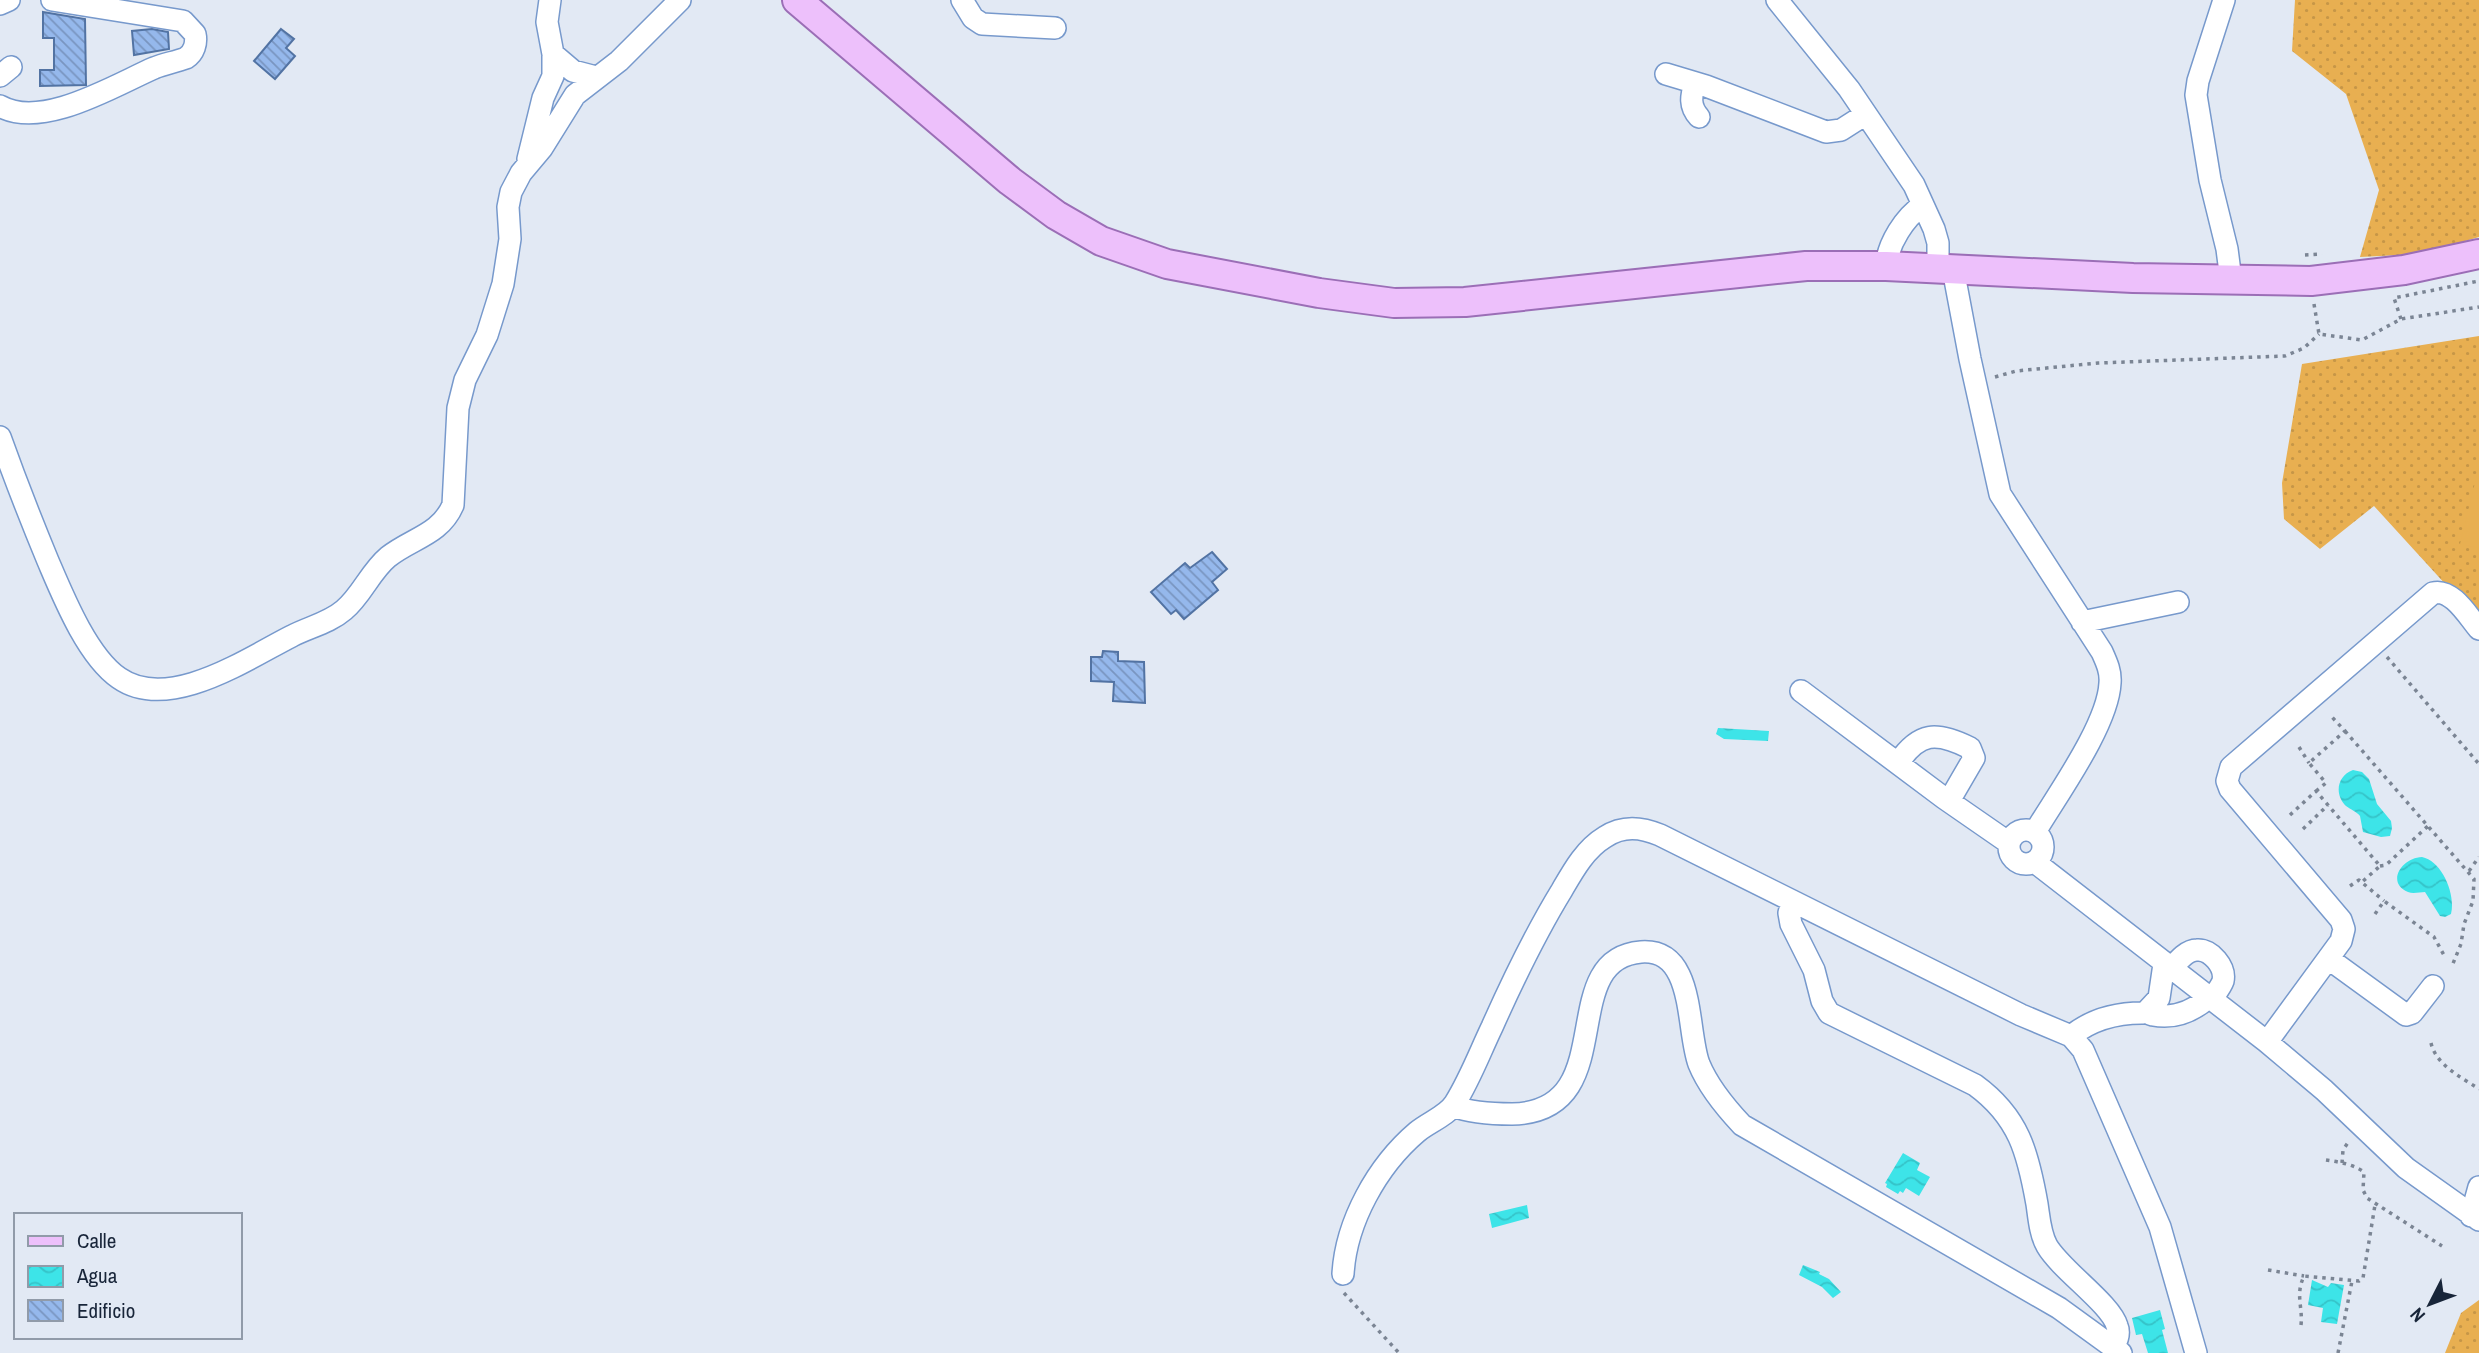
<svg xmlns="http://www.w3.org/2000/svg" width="2479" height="1353" viewBox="0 0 2479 1353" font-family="'Archivo Narrow',sans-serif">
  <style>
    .grass { fill: url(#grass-dots) }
    .garden { fill: #e8af51 }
    .water { fill: url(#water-waves) }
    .building { fill: url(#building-back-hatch); stroke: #5273a3; stroke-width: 2 }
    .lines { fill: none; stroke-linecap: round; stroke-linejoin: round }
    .minor-casing { stroke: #79c; stroke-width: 24 }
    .major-casing { stroke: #9b6eb6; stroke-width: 32 }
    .path { stroke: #7b8594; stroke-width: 3.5; stroke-dasharray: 3.5 5; stroke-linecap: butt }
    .minor { stroke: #fff; stroke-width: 21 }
    .major { stroke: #edc0fb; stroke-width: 28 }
  </style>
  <defs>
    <pattern id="grass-dots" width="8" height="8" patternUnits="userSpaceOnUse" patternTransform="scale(1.75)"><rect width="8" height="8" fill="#e8af51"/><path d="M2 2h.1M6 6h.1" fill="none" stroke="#c69647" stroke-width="1.8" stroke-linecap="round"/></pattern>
    <pattern id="water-waves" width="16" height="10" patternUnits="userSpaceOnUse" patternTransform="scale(1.75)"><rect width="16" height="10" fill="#3de4e8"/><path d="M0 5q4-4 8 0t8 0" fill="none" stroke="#35c3c8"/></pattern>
    <pattern id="building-back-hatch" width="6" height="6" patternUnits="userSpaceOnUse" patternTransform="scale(1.75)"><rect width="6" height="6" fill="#95b8ec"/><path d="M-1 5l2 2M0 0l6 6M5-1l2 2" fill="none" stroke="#7995c0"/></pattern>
  </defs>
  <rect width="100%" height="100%" fill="#e2e9f4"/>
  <path class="grass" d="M2295 0H2479V237L2420 254 2360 257 2379 190 2346 94 2292 51Z
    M2479 336V621L2374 506 2320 549 2284 519 2282 483 2302 364Z
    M2479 1300V1353H2445L2461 1313Z"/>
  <path class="garden" d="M2479 466V548L2460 544Z"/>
  <path class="water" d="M1718 728 1769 731 1768 741 1724 739 1716 734Z
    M2353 770 2362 772 2369 779 2377 804 2391 821 2392 828 2390 836 2381 837 2363 832 2360 816C2356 811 2351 810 2346 806 2334 794 2337 776 2353 770Z
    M2422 857C2442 861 2456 894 2451 914L2445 917 2440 916 2425 892C2420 892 2413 894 2408 892 2386 883 2401 858 2422 857Z
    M1903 1153 1920 1163 1917 1170 1930 1177 1919 1196 1906 1188 1903 1193 1900 1191 1898 1194 1886 1187 1887 1184 1885 1183Z
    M1527 1205 1529 1218 1492 1228 1489 1214Z
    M1803 1265 1820 1272 1819 1274 1829 1279 1841 1292 1833 1298 1822 1287 1799 1275Z
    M2312 1280 2328 1287 2331 1283 2344 1285 2337 1324 2321 1322 2323 1308 2308 1305Z
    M2160 1310 2165 1329 2162 1330 2168 1353H2148L2142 1334 2136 1335 2132 1318Z"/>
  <path class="building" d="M43 12 85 19 86 85 40 86V70H54V38H43Z
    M152 29 168 32 169 49 134 55 132 31Z
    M281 29 294 39 286 48 295 56 275 79 254 61Z
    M1212 552 1227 569 1212 582 1218 590 1184 619 1176 610 1171 614 1151 592 1185 563 1190 568Z
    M1103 651 1118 652V661L1144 662 1145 703 1113 701 1114 682 1091 681V657H1102Z"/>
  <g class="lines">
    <g class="minor-casing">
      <path id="minor" d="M962 0 973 18 982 24 1055 28
        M1777 0 1849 89 1914 185 1934 229 1938 243V268
        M2224 0 2198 81 2196 95 2210 180 2227 249 2231 280
        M0 4 9 0
        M553 54 573 71 596 77
        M1666 74 1706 86 1826 132 1841 130 1866 114
        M0 76 11 67
        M1695 83C1691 96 1689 106 1699 117
        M0 106C42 130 115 85 154 68 164 64 175 62 186 58 194 53 197 43 195 34L183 21 52 0
        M528 159 543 98 553 76V54L547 22 550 0
        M1886 266C1888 243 1905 217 1923 205
        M1953 269 1970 359 2000 494 2102 652C2107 663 2111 672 2110 683 2108 725 2057 795 2035 832
        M0 437C15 479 31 520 48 561 63 596 87 656 119 678 169 713 248 658 292 636 309 627 329 623 344 610 362 595 370 572 388 557 412 538 440 535 453 505L458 408 465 380 487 335 503 284 510 239 508 207 511 192 521 173 542 148 575 95 619 61 680 0
        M2082 622 2178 602
        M1801 691 1944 798 2009 843
        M1898 763C1919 732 1936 731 1970 748L1974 758 1949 801
        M2009 847a17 17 0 1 1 34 0a17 17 0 1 1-34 0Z
        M2036 863 2267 1042 2324 1090 2406 1168 2479 1220
        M1792 902 1789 913 1791 924 1814 970 1822 1001 1829 1013 1975 1085C2019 1117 2028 1153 2037 1204 2039 1217 2040 1234 2047 1246 2061 1270 2111 1304 2117 1326 2120 1333 2118 1339 2114 1346
        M2329 959 2406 1015 2412 1013 2433 986
        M2171 969C2177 962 2186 950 2197 950 2211 949 2226 967 2223 981 2221 987 2215 994 2211 1000
        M2146 1012 2159 998 2164 964
        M2071 1036 2083 1050 2160 1227 2196 1353
        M2267 1042 2341 941 2344 929 2341 920 2230 789 2227 781 2231 767 2433 593C2452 588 2468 616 2479 629
        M1453 1106C1471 1113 1493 1114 1512 1114 1624 1112 1553 959 1641 952 1696 948 1686 1030 1699 1064 1708 1086 1726 1108 1742 1125L2059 1308 2121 1353
        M2471 1216 2479 1187
        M1343 1274C1346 1222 1377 1166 1417 1132 1429 1122 1447 1116 1455 1103 1470 1079 1480 1052 1492 1027 1513 980 1535 934 1562 890 1573 871 1585 849 1605 837 1623 825 1641 827 1660 835L2021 1015 2071 1036C2092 1019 2116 1013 2142 1013 2151 1012 2145 1013 2153 1015 2174 1019 2193 1011 2208 998"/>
    </g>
    <g class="major-casing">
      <path id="major" d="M797 0 1010 181 1056 215 1101 241 1167 264 1319 293 1394 303 1465 302 1806 266H1886L2133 278 2311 281 2404 270 2479 254"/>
    </g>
    <path class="path" d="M2305 255 2322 254
      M2314 304 2319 334 2362 340 2401 319 2479 307
      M2401 319 2394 298 2479 281
      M1995 377 2016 371 2098 363 2285 356 2304 348 2319 334
      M2387 657 2479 764
      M2345 731 2474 879 2473 901 2464 924 2461 944 2452 966
      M2299 747 2309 763
      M2316 791 2326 783 2309 763 2345 731 2331 716
      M2290 815 2316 791 2380 866 2362 882
      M2303 829 2328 805
      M2380 866 2386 865 2429 825
      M2469 871 2479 857
      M2350 886 2359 880 2384 901
      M2375 914 2384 901 2434 937 2445 957
      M2431 1043C2436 1065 2461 1077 2479 1089
      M2326 1160C2339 1162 2353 1164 2364 1172L2363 1190 2367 1198 2442 1246
      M2342 1163 2343 1150 2349 1141
      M2268 1270 2304 1276
      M1344 1293 1399 1353
      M2301 1325C2303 1307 2295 1295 2304 1276L2359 1281 2363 1278 2375 1205
      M2338 1353 2352 1281"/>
    <use href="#minor" class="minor"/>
    <use href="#major" class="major"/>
  </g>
  <rect x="14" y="1213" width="228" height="126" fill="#e2e9f4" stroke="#919ba9" stroke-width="2"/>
  <rect x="28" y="1236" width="35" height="10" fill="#edc0fb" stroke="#919ba9" stroke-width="2"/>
  <text x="77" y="1248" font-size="21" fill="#182539">Calle</text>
  <rect x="28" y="1266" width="35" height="21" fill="url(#water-waves)" stroke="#919ba9" stroke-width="2"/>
  <text x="77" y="1283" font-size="21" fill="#182539">Agua</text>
  <rect x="28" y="1300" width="35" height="21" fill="url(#building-back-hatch)" stroke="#919ba9" stroke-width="2"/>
  <text x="77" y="1318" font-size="21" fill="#182539">Edificio</text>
  <g transform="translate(2430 1304) rotate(228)" stroke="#e2e9f4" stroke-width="5" paint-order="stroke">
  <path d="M0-5L12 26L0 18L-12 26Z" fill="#182539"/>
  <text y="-10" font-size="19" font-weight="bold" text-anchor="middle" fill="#182539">N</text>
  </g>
</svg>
